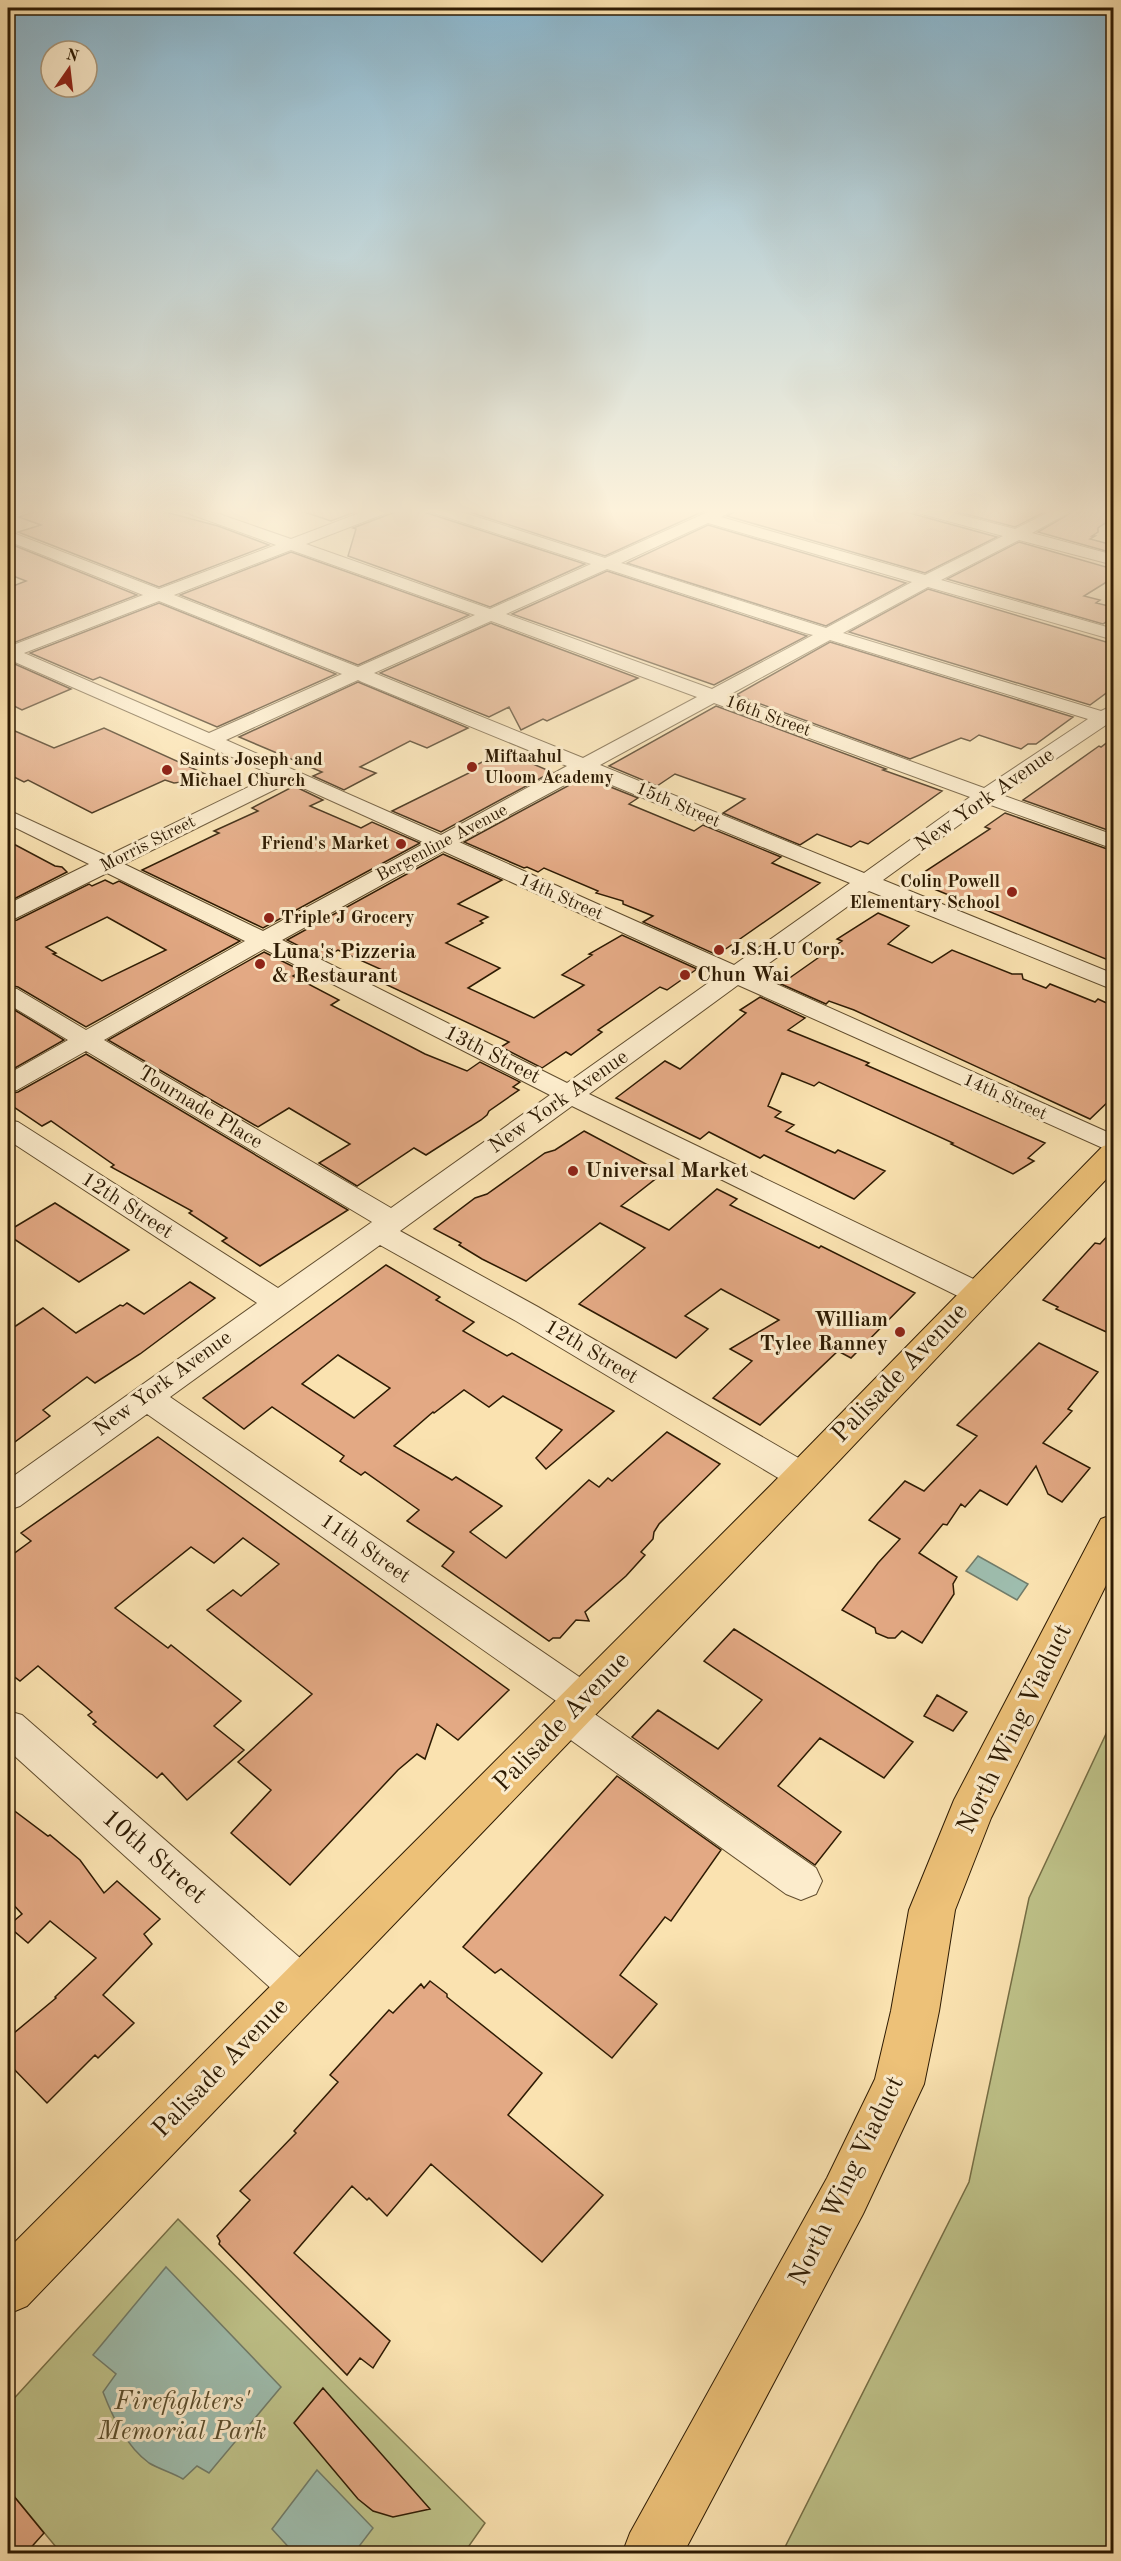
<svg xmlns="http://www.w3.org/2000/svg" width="1121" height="2561" viewBox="0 0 1121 2561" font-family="'Old Standard TT',serif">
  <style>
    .green { fill: #bfc38a; stroke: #766f46; stroke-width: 1.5 }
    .water { fill: #9ebdae; stroke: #717c6a; stroke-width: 1.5 }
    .building { fill: #e3a984; stroke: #2e1b03; stroke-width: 1.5; fill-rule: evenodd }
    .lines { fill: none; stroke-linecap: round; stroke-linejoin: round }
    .minor-casing { stroke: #614d2e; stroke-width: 2 }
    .major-casing { stroke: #2e1b03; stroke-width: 2 }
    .minor { fill: #fceccc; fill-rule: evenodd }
    .major { fill: #edc178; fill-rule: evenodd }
    .poi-dot { fill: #8f2418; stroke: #fceccc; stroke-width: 2 }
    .labels { text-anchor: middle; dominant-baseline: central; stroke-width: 6; stroke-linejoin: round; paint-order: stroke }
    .far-street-label { font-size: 18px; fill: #2e1b03; stroke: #fceccc }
    .far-poi-label { font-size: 18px; font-weight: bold; fill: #2e1b03; stroke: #fceccc; text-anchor: start }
    .street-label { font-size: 21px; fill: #2e1b03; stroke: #fceccc }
    .poi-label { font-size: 21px; font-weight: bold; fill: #2e1b03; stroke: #fceccc; text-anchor: start }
    .near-street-label { font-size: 26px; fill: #2e1b03; stroke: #fceccc }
    .near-park-label { font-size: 26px; font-style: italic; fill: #5a4d2c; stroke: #fceccc }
  </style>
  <rect width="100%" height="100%" fill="#fae2b0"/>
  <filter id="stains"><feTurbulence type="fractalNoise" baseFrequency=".00333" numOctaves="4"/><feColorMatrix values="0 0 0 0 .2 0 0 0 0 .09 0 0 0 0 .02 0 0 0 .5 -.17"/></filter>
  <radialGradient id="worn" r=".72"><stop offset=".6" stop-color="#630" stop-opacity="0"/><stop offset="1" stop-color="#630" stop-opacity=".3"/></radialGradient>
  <path class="green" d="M1113 1719V2553H782L969 2182 1029 1898Z
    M178 2219 485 2523 464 2553H61L8 2489V2405Z"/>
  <path class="water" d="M978 1556 1028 1584 1017 1600 966 1571Z
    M166 2267 281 2387 209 2473 197 2466 183 2479C173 2473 159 2469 149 2463 126 2446 113 2418 103 2392L116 2374 93 2355Z
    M317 2470 373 2528 354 2553H294L272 2529Z"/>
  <path class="building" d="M49 507H146L218 526 269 545 159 587 18 532 41 525 19 517Z
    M301 507H368L331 521 301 511Z
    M399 507H420L424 512 585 564 490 607 348 556 356 529 353 528 395 512Z
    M454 507H713L605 556Z
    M742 507H902L906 512 997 537 925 573 727 516Z
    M939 507H1054L1015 527Z
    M1081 507H1113V518L1098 528V532L1092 536H1095L1090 539 1113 545V553L1038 532Z
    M708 525 906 583 826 626 627 563Z
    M1019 542 1113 569V578L1084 596 1100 600 1096 603 1113 607V618L1103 624 947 579Z
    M8 543 137 595 8 645V588L26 581 8 574Z
    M291 552 469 615 358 665 180 595Z
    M607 571 804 635 807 636 714 685 512 614Z
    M928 589 1113 644V688L1090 705 849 632Z
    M159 603 336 674 217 727 100 677 93 680 30 653Z
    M491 623 493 624 638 678 547 721 543 719 521 730 509 707 489 717 380 673Z
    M830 642 1073 717 1036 744H1028L1021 749 979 735 970 741 961 738 910 759 736 695Z
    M8 661 71 689 22 710 8 703Z
    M358 682 468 728 427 748 410 741 360 767 376 773 344 790 313 776 322 772 239 737Z
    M716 706 886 769 883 770 942 791 868 844 860 841 851 847 817 834 800 845 723 813 745 799 675 774 657 786 609 766Z
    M8 728 54 748 104 728 214 778 174 783 165 780 92 813 28 780 24 782 8 774Z
    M1113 738V832L1023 800 1099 746 1101 747Z
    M502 751 552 772 441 832 392 811 477 769 473 767Z
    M588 778 638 798 629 804 694 831 703 825 781 857 772 863 820 883 717 955 643 922 653 916 623 904V901L596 893 598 891 544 868 538 872 527 867 524 868 464 842 575 782 579 783Z
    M294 786 323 800 310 806 361 828 372 822 420 843 263 928 142 870 219 833 214 831 258 811 252 808Z
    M1005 813 1113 851V962L912 880 990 829 985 827Z
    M8 841 55 866 62 867 67 872 8 902Z
    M443 854 502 880 458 904 488 917 480 921 483 923 446 943 500 968 468 988 534 1018 584 985 562 975 592 955 589 954 622 935 697 969 667 990 660 987 598 1030 602 1032 571 1055 566 1052 542 1068 501 1047 509 1042 385 984 398 977 338 950 323 958 287 940Z
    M105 880 113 884 119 881 240 941 86 1027 18 987 8 985V922L17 920 89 884 92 886ZM107 917 166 950 102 981 53 954 56 953 46 947Z
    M878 913 909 926 888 944 932 963 952 950 1012 974H1022L1023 979 1046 988 1050 984 1095 1002 1098 999 1113 1006V1097L1090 1119 854 1010 829 1001 826 1004 781 984 842 941 837 939Z
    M264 952 302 971 293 976 339 1000 331 1005 425 1054 467 1071 480 1062 520 1082 513 1087 519 1090 489 1111 487 1115 481 1120 426 1155 414 1148 357 1186 319 1163 350 1144 289 1108 258 1127 108 1040Z
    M760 997 805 1018 788 1030 869 1063 866 1065 1045 1143 1028 1158 1034 1161 1013 1174 951 1144 953 1143 819 1082 814 1086 782 1073 768 1106 781 1112 775 1117 794 1125 786 1131 835 1153 838 1150 885 1171 854 1199 764 1155 760 1158 709 1132 700 1139 616 1098 665 1061 680 1069 746 1013 740 1010Z
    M8 1006 64 1040 8 1072Z
    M86 1054 348 1210 260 1266 222 1241 227 1238 189 1213 192 1211 111 1167 114 1165 51 1121 42 1126 8 1103V1094L18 1092Z
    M584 1131 663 1173 621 1206 669 1230 717 1189 737 1199 730 1205 819 1248 821 1246 915 1293 851 1358 838 1351 760 1425 713 1398 752 1361 730 1349 779 1320 721 1289 685 1316 708 1329 676 1358 579 1304 645 1248 600 1223 526 1281 482 1259 459 1245 461 1243 434 1229 475 1198 487 1194 545 1153 555 1150Z
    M55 1203 129 1250 79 1282 8 1235V1231Z
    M1113 1230V1335L1056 1309 1058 1307 1043 1300 1095 1243 1100 1244Z
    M386 1265 440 1297 436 1300 474 1322 463 1331 507 1356 512 1353 614 1411 546 1469 536 1458 562 1430 503 1396 489 1407 464 1390 434 1413 433 1412 394 1446 452 1480 456 1477 502 1506 470 1532 506 1558 589 1480 599 1487 608 1478 612 1481 667 1432 720 1464 659 1524 654 1532 653 1539 641 1552 645 1555 626 1576 585 1612 589 1621 576 1620 560 1638H553L549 1641 442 1566 454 1552 407 1521 419 1510 365 1472 361 1475 340 1461 344 1456 272 1407 244 1429 203 1398ZM338 1355 390 1388 354 1418 302 1384Z
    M190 1282 215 1298 140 1354 95 1383 87 1377 43 1410 50 1416 8 1447V1331L43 1308 76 1333 120 1305 123 1306 127 1303 144 1314Z
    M1039 1343 1098 1372 1068 1409 1072 1411 1043 1443 1090 1468 1062 1502 1048 1494 1036 1466 1007 1505 980 1490 965 1507 961 1504 947 1525 943 1524 919 1553 957 1577 953 1584 954 1594 922 1643 902 1631 895 1638H888L876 1633 875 1628 842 1610 878 1563 900 1539 869 1520 905 1481 924 1491 977 1436 957 1425Z
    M158 1437 509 1690 458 1740 437 1724 425 1759 417 1754 398 1770 290 1885 231 1833 271 1790 238 1762 312 1694 207 1610 233 1590 241 1596 279 1564 243 1538 214 1563 191 1547 115 1608 168 1648 171 1645 241 1701 214 1726 244 1750 187 1800 162 1773 157 1778 93 1724 96 1722 88 1715 92 1712 38 1666 20 1681 8 1672V1558L31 1541 21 1533Z
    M734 1629 913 1742 884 1778 820 1738 778 1786 841 1832 815 1865 632 1737 658 1710 718 1749 762 1700 704 1661Z
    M937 1695 967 1712 953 1731 924 1716Z
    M617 1776 721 1850 671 1921 665 1917 620 1975 657 2004 612 2058 501 1969 495 1973 463 1947Z
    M8 1806 48 1836 50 1835 80 1860 104 1893 117 1881 160 1919 144 1934 152 1944 103 1995 134 2023 98 2058 95 2055 47 2103 8 2063V2038L56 1998 55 1997 96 1958 50 1921 28 1943 8 1926 22 1914 8 1899Z
    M430 1981 447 1994V1997L542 2073 508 2115 603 2195 542 2262 431 2164 387 2216 369 2198 367 2200 352 2186 294 2253 390 2341 373 2368 360 2358 347 2375 219 2244 220 2241 217 2236 250 2200 240 2191 296 2133 294 2131 338 2082 330 2075 389 2010 393 2013 421 1984 424 1988Z
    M323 2388 430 2509 393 2517 373 2511 358 2499 294 2423Z
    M8 2489 44 2533 26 2553H8Z"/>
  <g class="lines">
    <g class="minor-casing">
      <path id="minor" d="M8 507H32L29 510 8 517Z
        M176 507H199L291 539 375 507H397L394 510 306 544 490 609 591 564 425 510 422 507H446L605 558 719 507H740L721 517 925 575 1003 536 907 510 904 507H930L1015 529 1059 507H1079L1032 533 1114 555V565L1019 540 941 580 1114 629V640L928 587 843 633 1101 711 1114 705V727L1106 725 1002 795 1114 835V849L988 804 883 880 1114 974V990L869 891 754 974 1114 1135V1153L738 985 589 1094 988 1286 992 1293 988 1300 977 1303 966 1300 572 1106 400 1231 538 1307 814 1467 819 1476 814 1485 802 1489 790 1485 516 1321 380 1245 170 1397 597 1689 603 1700 597 1711 593 1713 816 1868 822 1881 816 1894 801 1900 786 1894 554 1728 549 1716 554 1704 559 1703 147 1414 20 1506 8 1510V1480L257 1303 8 1140V1120L18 1122 278 1288 372 1222 86 1051 17 1090 8 1092V1074L68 1040 8 1004V987L17 989 86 1030 245 941 107 873 16 918 8 920V904L89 864 8 824V810L107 856 273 775 8 659V647L143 595 8 541V531L159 589 276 545 179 510ZM708 523 912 582 826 628 621 563ZM291 550 475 615 358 667 174 595ZM607 569 805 633 813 635 712 689 506 614ZM159 601 342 674 209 733 24 653ZM491 621 494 622 697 697 583 758 374 673ZM830 640 1088 719 984 788 729 695ZM358 680 362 682 567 766 441 835 226 740ZM714 703 970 797 864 873 600 765ZM585 774 850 883 734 965 459 842ZM290 782 425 843 263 931 124 864ZM443 851 718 976 567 1083 282 940ZM264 949 550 1095 391 1208 104 1040Z
        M8 1711 22 1715 315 1971 322 1986 315 2001 300 2007 285 2001 8 1750Z"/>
    </g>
    <g class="major-casing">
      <path id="major" d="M1114 1144V1171L798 1504 27 2306 8 2314V2249L772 1484 1103 1146Z
        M1114 1514V1569L991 1818 955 1910 939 2011 924 2084 863 2214 683 2554H622L630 2533 827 2178 875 2079 891 2011 909 1910 954 1800 1101 1519Z"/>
    </g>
    <use href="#minor" class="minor"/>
    <use href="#major" class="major"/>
  </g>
  <linearGradient id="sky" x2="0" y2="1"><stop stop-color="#8ab8d1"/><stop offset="0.59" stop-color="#fdf2db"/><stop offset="1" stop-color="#fdf2db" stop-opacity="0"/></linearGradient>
  <rect width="1121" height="866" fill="url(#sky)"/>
  <g class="poi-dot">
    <circle cx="472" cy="767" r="6"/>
    <circle cx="167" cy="770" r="6"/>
    <circle cx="401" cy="844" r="6"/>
    <circle cx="1012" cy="892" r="6"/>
    <circle cx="269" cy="918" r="6"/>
    <circle cx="719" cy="950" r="6"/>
    <circle cx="260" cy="964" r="6"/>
    <circle cx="685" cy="975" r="6"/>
    <circle cx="573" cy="1171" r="6"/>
    <circle cx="900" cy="1332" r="6"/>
  </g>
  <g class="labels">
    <g class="far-street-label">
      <text transform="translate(768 716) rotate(20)">16th Street</text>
      <text transform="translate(678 805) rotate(23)">15th Street</text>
      <text transform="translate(442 843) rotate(-28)">Bergenline Avenue</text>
      <text transform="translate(148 844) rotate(-27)">Morris Street</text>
      <text transform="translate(561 897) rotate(24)">14th Street</text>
      <text transform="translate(1005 1097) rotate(24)">14th Street</text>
    </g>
    <g class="far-poi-label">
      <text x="484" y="757">Miftaahul<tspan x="484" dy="21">Uloom Academy</tspan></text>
      <text x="179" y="760">Saints Joseph and<tspan x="179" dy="21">Michael Church</tspan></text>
      <text x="389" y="844" text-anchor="end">Friend's Market</text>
      <text x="1000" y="882" text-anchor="end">Colin Powell<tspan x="1000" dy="21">Elementary School</tspan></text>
      <text x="281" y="918">Triple J Grocery</text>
      <text x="731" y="950">J.S.H.U Corp.</text>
    </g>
    <g class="street-label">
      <text transform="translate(985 800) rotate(-35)">New York Avenue</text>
      <text transform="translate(492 1055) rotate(27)">13th Street</text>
      <text transform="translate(559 1102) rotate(-35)">New York Avenue</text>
      <text transform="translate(200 1108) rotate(31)">Tournade Place</text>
      <text transform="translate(127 1206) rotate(33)">12th Street</text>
      <text transform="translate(591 1352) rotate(31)">12th Street</text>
      <text transform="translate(163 1384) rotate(-36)">New York Avenue</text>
      <text transform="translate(365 1549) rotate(35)">11th Street</text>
    </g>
    <g class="poi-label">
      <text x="272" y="952">Luna's Pizzeria<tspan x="272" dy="24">&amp; Restaurant</tspan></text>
      <text x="697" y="975">Chun Wai</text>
      <text x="585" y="1171">Universal Market</text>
      <text x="888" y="1320" text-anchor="end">William<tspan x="888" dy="24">Tylee Ranney</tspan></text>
    </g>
    <g class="near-street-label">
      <text transform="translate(900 1373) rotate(-46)">Palisade Avenue</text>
      <text transform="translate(562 1722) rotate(-46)">Palisade Avenue</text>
      <text transform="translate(1015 1729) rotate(-64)">North Wing Viaduct</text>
      <text transform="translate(154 1857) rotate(41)">10th Street</text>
      <text transform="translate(221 2068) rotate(-46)">Palisade Avenue</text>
      <text transform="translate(847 2181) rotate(-64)">North Wing Viaduct</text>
    </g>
    <g class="near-park-label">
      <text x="182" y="2402">Firefighters'<tspan x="182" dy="30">Memorial Park</tspan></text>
    </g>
  </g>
  <rect width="1121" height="2561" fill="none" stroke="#fae2b0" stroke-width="30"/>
  <rect x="9" y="9" width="1103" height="2543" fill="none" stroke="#2e1b03" stroke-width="3"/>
  <rect x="15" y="15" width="1091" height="2531" fill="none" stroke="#2e1b03" stroke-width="1.5"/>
  <g transform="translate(69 69) rotate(14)"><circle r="28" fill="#fceccc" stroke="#aa987c" stroke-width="1.5"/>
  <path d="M0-4.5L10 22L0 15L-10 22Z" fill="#8f2418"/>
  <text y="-9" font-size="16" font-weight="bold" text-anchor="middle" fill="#2e1b03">N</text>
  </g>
  <rect width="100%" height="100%" filter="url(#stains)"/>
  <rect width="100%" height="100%" fill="url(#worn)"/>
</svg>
